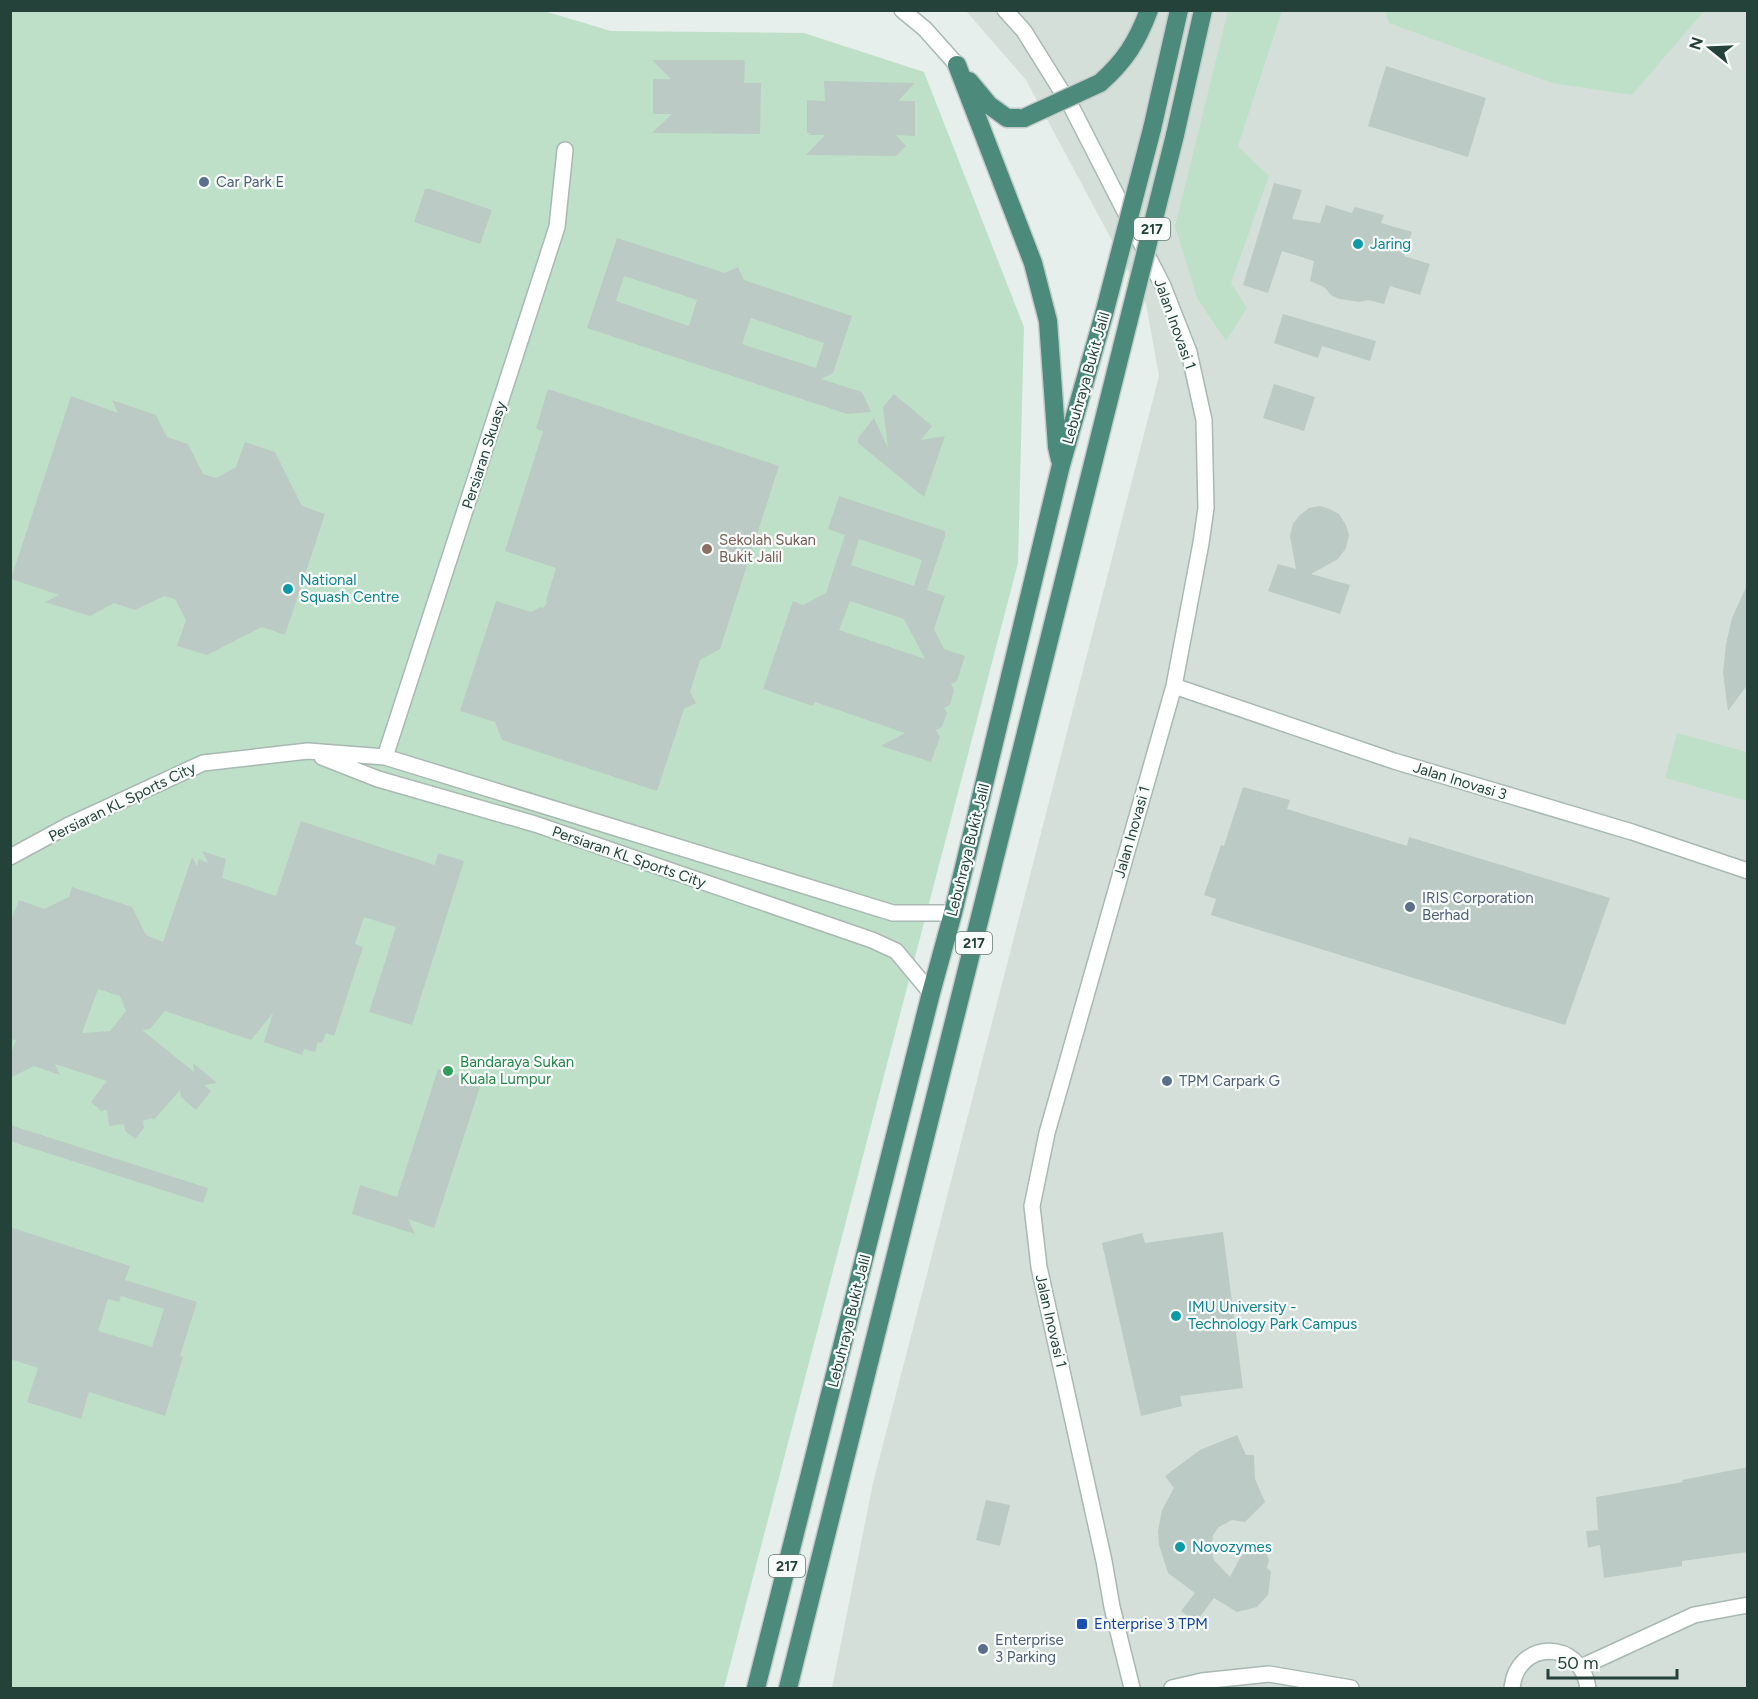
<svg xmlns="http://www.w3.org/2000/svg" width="1758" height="1699" viewBox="0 0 1758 1699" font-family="Figtree,sans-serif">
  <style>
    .built { fill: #d4dfda }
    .green { fill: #bfe0c8 }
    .building { fill: #bbcac4; fill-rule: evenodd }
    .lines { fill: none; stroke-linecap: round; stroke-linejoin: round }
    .minor-casing { stroke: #a8b8b2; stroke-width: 18 }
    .trunk-casing { stroke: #c2cac8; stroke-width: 21 }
    .minor { stroke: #fff; stroke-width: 15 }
    .trunk { stroke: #4c8a7c; stroke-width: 18 }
    .trunk-bridge-casing { stroke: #c2cac8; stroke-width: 21; stroke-linecap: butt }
    .trunk-bridge { stroke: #4c8a7c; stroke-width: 18 }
    .service-dot { fill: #5c6f8a; stroke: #f7fbf9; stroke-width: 2 }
    .culture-dot { fill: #0f9aa8; stroke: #f7fbf9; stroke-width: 2 }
    .education-dot { fill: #8d6e63; stroke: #f7fbf9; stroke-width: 2 }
    .leisure-dot { fill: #2e9e5b; stroke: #f7fbf9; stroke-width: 2 }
    .transit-dot { fill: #1a4fb4; stroke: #f7fbf9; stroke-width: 2 }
    .labels { text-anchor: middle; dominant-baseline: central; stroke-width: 4.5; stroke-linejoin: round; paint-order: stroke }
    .shield { fill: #f7fbf9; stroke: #637a73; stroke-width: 1.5 }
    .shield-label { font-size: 14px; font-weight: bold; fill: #24423a }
    .service-label { font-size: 15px; fill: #4e5e75; stroke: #f7fbf9; text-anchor: start }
    .culture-label { font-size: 15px; fill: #0d838f; stroke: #f7fbf9; text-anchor: start }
    .street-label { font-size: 15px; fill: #24423a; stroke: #f7fbf9 }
    .education-label { font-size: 15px; fill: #785e54; stroke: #f7fbf9; text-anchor: start }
    .leisure-label { font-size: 15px; fill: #27864d; stroke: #f7fbf9; text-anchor: start }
    .transit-label { font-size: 15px; fill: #164399; stroke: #f7fbf9; text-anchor: start }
  </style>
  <rect width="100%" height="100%" fill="#e6efeb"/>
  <path class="built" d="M966 11H1747V1688H832L873 1483 1159 376 1146 304 1026 80Z"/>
  <path class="green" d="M11 11H544L611 31 804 33 924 72 1024 327 1018 563 724 1688H11Z
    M1228 11H1282L1238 146 1269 176 1231 283 1247 308 1226 341 1197 298 1175 226Z
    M1385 11V10L1704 11 1632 95 1552 83 1389 23Z
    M1677 733 1747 752V801L1665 778Z"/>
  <path class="building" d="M652 60H745L743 62H745L744 83H761L760 134 652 133 672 114H653V79H671Z
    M1386 66 1486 98 1468 157 1368 126Z
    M824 81 915 83 898 101H915V136L896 135 906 146 896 156 806 155 825 135H808L811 133H807V100L825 101Z
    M1274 183 1302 190 1292 219 1320 223 1326 205 1352 213 1355 207 1384 215 1381 223 1412 232 1404 256 1430 264 1420 295 1390 286 1384 304 1368 300 1360 302 1340 299 1332 296 1324 287 1310 281 1314 261 1282 251 1268 293 1243 285Z
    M425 189H430L492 210 480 244 414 222Z
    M617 238 725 273 738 267 744 280 852 316 833 373 821 379 862 392 871 412 847 414 587 328ZM624 276 697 300 689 326 616 301ZM751 318 824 343 816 368 742 344Z
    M1283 314 1376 341 1370 361 1322 346 1318 358 1274 343Z
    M1274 384 1315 397 1304 431 1263 418Z
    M548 389 779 466 720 649 700 660 690 692 696 703 684 709 657 791 502 740 495 722 460 711 496 601 531 612 540 607 543 608 547 603 546 600 556 568 505 551 543 431 536 429Z
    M894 394 932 426 921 440 945 436 924 497 858 443V438L874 418 888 448 883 407Z
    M71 396 118 413 112 400 156 415 167 437 188 444 203 474 216 478 236 467 245 442 275 452 302 506 325 514 285 635 262 627 207 655 177 646 186 620 175 599 164 596 135 610 114 603 90 616 45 602 59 595 11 579Z
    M839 496 945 531V537L927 590 945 596 934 629 944 649 965 656 957 681 951 684 954 690 950 705 944 708 947 713 942 727 936 730 940 737 931 762 881 746 905 733 815 702 813 706 763 689 793 601 803 605 826 593 845 535 828 529ZM859 539 922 560 914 586 851 565ZM850 601 904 619 925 659 839 630Z
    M1320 506 1330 509 1339 514 1346 525 1349 535 1346 548 1338 559 1311 574 1350 585 1340 614 1268 591 1278 564 1296 569 1290 536 1293 524 1299 516 1309 508Z
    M1748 583V684L1728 711 1723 673 1726 644 1732 618Z
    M1243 787 1290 800 1287 809 1407 846 1409 837 1610 898 1565 1025 1211 915 1216 899 1204 895 1221 845 1224 846Z
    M301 821 435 865 438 853 464 861 412 1025 369 1012 396 927 364 917 355 944 363 947 334 1036 326 1033 322 1043 318 1042 315 1052 304 1049 302 1055 264 1042 273 1013 251 1040 165 1011 150 1029 142 1030 194 1072 193 1063 217 1083 204 1085 211 1091 196 1110 181 1097 180 1090 154 1120 152 1118 143 1121 144 1128 135 1139 125 1131 124 1124 109 1126 107 1110 101 1111 91 1102 107 1081 55 1064 60 1075 34 1066 10 1078V1056L16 1040 10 1039V923L19 900 44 909 69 897 72 887 132 907 146 935 163 942 192 857 197 866 199 859 208 863 202 851 226 859 222 878 276 896ZM98 989 120 996 126 1011 110 1031 82 1033Z
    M438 1069 466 1078 465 1082 480 1087 434 1228 408 1219 415 1234 352 1214 360 1185 397 1197Z
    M10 1125 208 1188 203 1203 10 1141Z
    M10 1227 130 1266 125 1280 197 1302 180 1356 183 1357 165 1416 89 1392 81 1419 27 1402 38 1368 10 1359ZM121 1296 164 1309 152 1347 98 1331 108 1299 119 1302Z
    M1223 1232 1243 1388 1180 1396 1182 1406 1141 1416 1102 1243 1142 1233 1145 1243Z
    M1237 1435 1246 1455H1254L1255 1479 1265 1502 1245 1522 1232 1520 1219 1527 1213 1535 1211 1550 1214 1560 1230 1577 1240 1558 1246 1551 1255 1549 1266 1553 1269 1560 1267 1568 1271 1572 1268 1595 1257 1607 1237 1612 1214 1598 1196 1622 1181 1611 1195 1593 1168 1573 1159 1545 1158 1531 1162 1510 1174 1488 1165 1476 1200 1450Z
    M1748 1467V1552L1682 1561V1566L1604 1578 1600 1545 1588 1548 1586 1531 1598 1530 1596 1497 1683 1482 1682 1480Z
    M986 1500 1010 1505 1000 1546 976 1540Z"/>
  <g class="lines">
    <g class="minor-casing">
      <path id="minor" d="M902 10 925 29 957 65
        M1005 10 1024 31 1072 108 1163 286 1189 352 1204 420 1206 508 1201 543 1174 686 1047 1133 1032 1206 1039 1267 1104 1561 1112 1607 1132 1688
        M1174 686 1394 761 1632 832 1748 871
        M322 757 378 779 535 824 872 940 896 951 931 993
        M385 757 557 227 565 150
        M10 857 69 825 203 763 308 751 385 757 893 913H953
        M1581 1667 1694 1615 1748 1605
        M1172 1688 1202 1681 1269 1674 1351 1688
        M1512 1688C1517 1639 1581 1639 1588 1688"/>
    </g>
    <g class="trunk-casing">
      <path id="trunk" d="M957 65 1033 263 1048 321 1057 447 1060 460
        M969 81 989 105 1007 118H1024
        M1100 83C1125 61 1137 42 1149 10
        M1152 129 1179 10
        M1175 135 1203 10
        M756 1688 931 993 953 913 1061 465 1104 314
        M788 1688 1128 323"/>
    </g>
    <use href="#minor" class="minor"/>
    <use href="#trunk" class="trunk"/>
    <g class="trunk-bridge-casing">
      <path id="trunk-bridge" d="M1024 118 1100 83
        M1104 314 1152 129
        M1128 323 1175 135"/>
    </g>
    <use href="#trunk-bridge" class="trunk-bridge"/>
  </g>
  <g class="service-dot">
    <circle cx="204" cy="182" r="6"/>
    <circle cx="1410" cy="907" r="6"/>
    <circle cx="1167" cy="1081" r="6"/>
    <circle cx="983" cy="1649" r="6"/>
  </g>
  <g class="culture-dot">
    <circle cx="1358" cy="244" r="6"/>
    <circle cx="288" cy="589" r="6"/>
    <circle cx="1176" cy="1316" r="6"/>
    <circle cx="1180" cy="1547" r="6"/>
  </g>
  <circle class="education-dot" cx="707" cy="549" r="6"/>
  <circle class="leisure-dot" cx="448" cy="1071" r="6"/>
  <rect class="transit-dot" x="1076" y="1618" width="12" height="12" rx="3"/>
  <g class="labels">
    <g class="shield">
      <rect x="1134" y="218" width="36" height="22" rx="4.5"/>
      <rect x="956" y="932" width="36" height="22" rx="4.5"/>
      <rect x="769" y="1555" width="36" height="22" rx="4.5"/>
    </g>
    <g class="shield-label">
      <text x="1152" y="229">217</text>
      <text x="974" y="943">217</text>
      <text x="787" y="1566">217</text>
    </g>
    <g class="service-label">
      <text x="216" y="182">Car Park E</text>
      <text x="1422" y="898">IRIS Corporation<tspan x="1422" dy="17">Berhad</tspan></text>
      <text x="1179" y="1081">TPM Carpark G</text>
      <text x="995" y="1640">Enterprise<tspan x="995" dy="17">3 Parking</tspan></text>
    </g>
    <g class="culture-label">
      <text x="1370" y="244">Jaring</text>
      <text x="300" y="580">National<tspan x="300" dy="17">Squash Centre</tspan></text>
      <text x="1188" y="1307">IMU University -<tspan x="1188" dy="17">Technology Park Campus</tspan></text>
      <text x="1192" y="1547">Novozymes</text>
    </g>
    <g class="street-label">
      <text transform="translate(1175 324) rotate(70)">Jalan Inovasi 1</text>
      <text transform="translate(1086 378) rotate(-74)">Lebuhraya Bukit Jalil</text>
      <text transform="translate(484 455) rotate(-72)">Persiaran Skuasy</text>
      <text transform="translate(1460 781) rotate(17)">Jalan Inovasi 3</text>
      <text transform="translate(122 802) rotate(-26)">Persiaran KL Sports City</text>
      <text transform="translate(1132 832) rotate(-74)">Jalan Inovasi 1</text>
      <text transform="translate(968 850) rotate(-76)">Lebuhraya Bukit Jalil</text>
      <text transform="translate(629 857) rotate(19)">Persiaran KL Sports City</text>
      <text transform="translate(849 1321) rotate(-76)">Lebuhraya Bukit Jalil</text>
      <text transform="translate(1051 1321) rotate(77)">Jalan Inovasi 1</text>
    </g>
    <g class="education-label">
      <text x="719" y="540">Sekolah Sukan<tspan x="719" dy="17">Bukit Jalil</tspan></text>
    </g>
    <g class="leisure-label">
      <text x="460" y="1062">Bandaraya Sukan<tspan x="460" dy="17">Kuala Lumpur</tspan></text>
    </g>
    <g class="transit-label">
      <text x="1094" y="1624">Enterprise 3 TPM</text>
    </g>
  </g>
  <rect width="1758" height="1699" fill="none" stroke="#24423a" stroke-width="24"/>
  <g transform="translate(1710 48) rotate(288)" stroke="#f7fbf9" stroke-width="4.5" paint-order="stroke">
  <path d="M0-4.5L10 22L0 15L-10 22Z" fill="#24423a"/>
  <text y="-9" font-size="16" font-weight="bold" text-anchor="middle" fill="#24423a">N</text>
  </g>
  <path d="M1548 1669v9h129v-9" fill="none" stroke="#24423a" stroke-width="3"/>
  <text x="1557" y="1669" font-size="18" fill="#24423a" stroke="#f7fbf9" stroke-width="4.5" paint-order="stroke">50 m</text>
</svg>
